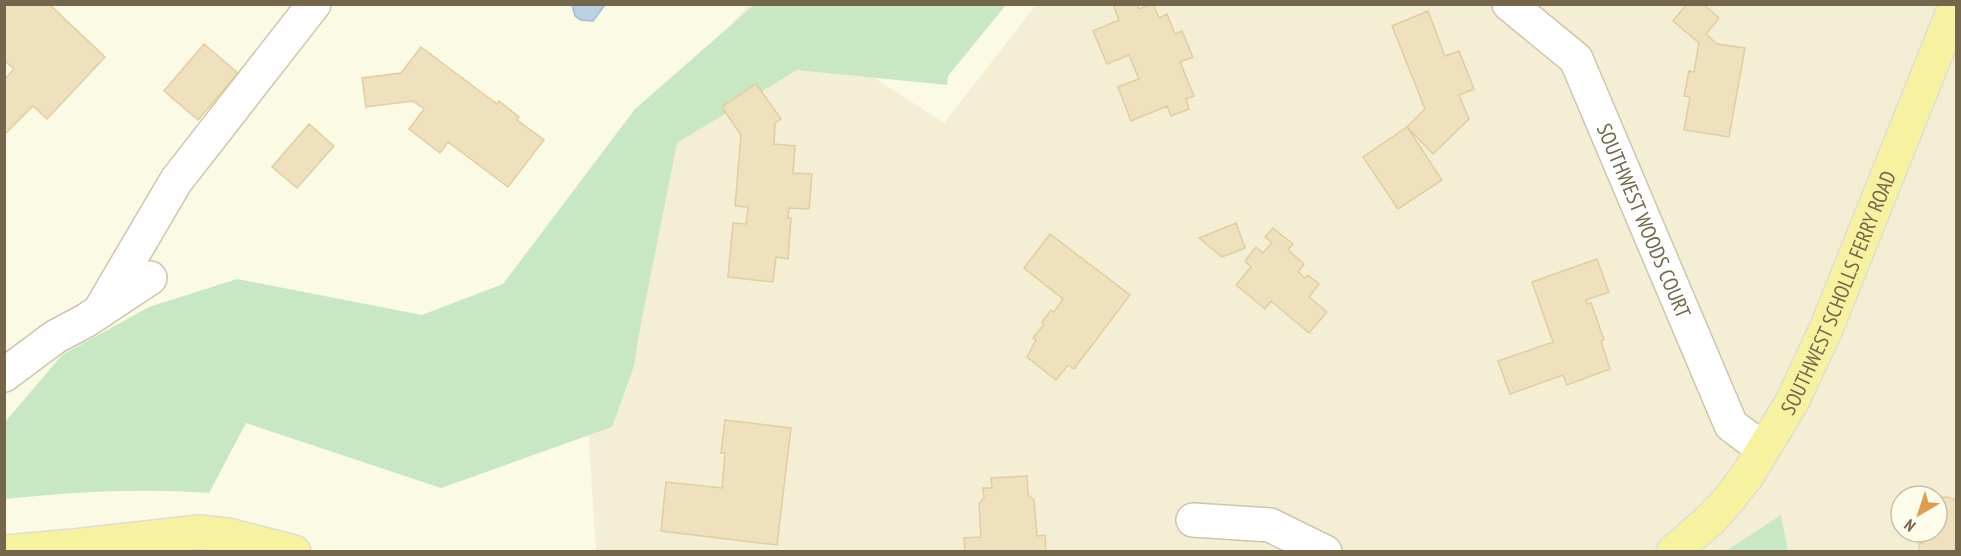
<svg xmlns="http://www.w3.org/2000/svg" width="1961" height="556" viewBox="0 0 1961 556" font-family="'PT Sans Narrow',sans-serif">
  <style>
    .residential { fill: #f3eed4; fill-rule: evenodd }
    .green { fill: #c8e8c4 }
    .water { fill: #bbd1e4; stroke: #a1bdd5; stroke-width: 1.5 }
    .building { fill: #f0e1be; stroke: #e2cd9f; stroke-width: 1.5 }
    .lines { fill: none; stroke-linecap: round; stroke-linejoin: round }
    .minor-casing { stroke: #cdc5ac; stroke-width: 36 }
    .major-casing { stroke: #e0ddd7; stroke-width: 36 }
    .minor { stroke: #fff; stroke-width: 33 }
    .major { stroke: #f7f2a0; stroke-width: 33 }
    .labels { text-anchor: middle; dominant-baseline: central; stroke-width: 5; stroke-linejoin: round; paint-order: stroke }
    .street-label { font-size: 21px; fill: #73664b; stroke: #fefdeb }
  </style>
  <rect width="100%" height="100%" fill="#fbfae5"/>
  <path class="residential" d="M748 5H762L944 123 1036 5H1956V551H1788L1781 515 1726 552H596L588 426 651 121ZM1901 496H1937V532H1901Z"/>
  <path class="green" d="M754 5H1006L948 76 947 85 797 70 677 143 638 339 634 366 612 427 441 488 246 423 209 493C140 488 73 492 5 499V422L62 355 149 307 237 279 422 315 503 284 635 109Z
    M1781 515 1788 551H1726Z"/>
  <path class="water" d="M572 5V4L605 5 593 21 581 20 575 16Z"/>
  <path class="building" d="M4 4H49L105 57 47 119 33 106 4 135V80L14 69 4 60Z
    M1113 4H1137L1139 9 1153 4 1159 18 1167 14 1175 34 1182 31 1193 57 1180 62 1194 96 1186 99 1189 109 1171 116 1167 106 1131 121 1118 87 1139 79 1129 55 1107 64 1093 31 1119 20Z
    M1687 4H1703L1719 18 1706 34 1717 44 1745 48 1729 137 1684 130 1690 97 1684 96 1689 71 1694 72 1699 43 1673 21Z
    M1428 11 1445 56 1459 51 1474 89 1459 95 1469 119 1433 154 1407 127 1425 109 1392 26Z
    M204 44 238 73 198 120 164 91Z
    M421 47 497 104 499 101 519 117 517 120 544 140 508 187 448 142 440 153 409 129 424 109 413 101 366 107 362 78 401 73Z
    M756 84 781 119 775 123 774 144 795 146 793 173 812 174 809 209 789 208 788 218H791L788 259 776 257 773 282 728 277 733 223 746 224 748 207 735 206 741 135 722 107Z
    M309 124 334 146 297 188 272 167Z
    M1407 127 1442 180 1398 209 1363 157Z
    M1236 223 1245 248 1222 257 1199 238Z
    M1273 228 1293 244 1288 250 1304 264 1298 272 1305 278 1308 275 1319 284 1309 297 1327 312 1309 333 1271 301 1265 309 1236 285 1251 267 1245 261 1256 247 1263 253 1272 243 1265 237Z
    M1050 234 1130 295 1074 369 1068 365 1056 380 1027 357 1036 340 1033 338 1044 324 1042 322 1051 310 1054 312 1063 299 1024 268Z
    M1597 259 1609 292 1586 300 1587 304 1591 303 1604 340 1601 341 1610 369 1567 385 1563 375 1510 394 1498 361 1553 342 1532 282Z
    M725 420 791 428 777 545 661 531 666 482 722 488 725 453H721Z
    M1027 476 1028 495 1034 500 1037 536 1045 535 1046 552H965L964 538 981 537 979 504 984 498 983 488H992L991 478Z
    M1947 497 1956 500V552H1919V544L1923 543 1922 532H1937V498Z"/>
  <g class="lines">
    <g class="minor-casing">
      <g id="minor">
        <path id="s1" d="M1509 4 1576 59 1731 425 1763 449"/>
        <path d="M99 312 176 181 314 4"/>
        <path d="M4 375 55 337 85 321 150 278"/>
        <path d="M1193 520 1270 525 1325 552"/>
      </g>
    </g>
    <g class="major-casing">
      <g id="major">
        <path d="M5 552 74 546 199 532 228 535 294 552"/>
        <path id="s2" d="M1673 552 1710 520 1725 504 1747 476 1792 402 1826 329 1956 4"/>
      </g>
    </g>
    <use href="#minor" class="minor"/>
    <use href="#major" class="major"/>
  </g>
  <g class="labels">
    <g class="street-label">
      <text stroke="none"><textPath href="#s1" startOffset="262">SOUTHWEST WOODS COURT</textPath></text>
      <text stroke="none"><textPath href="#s2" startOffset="312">SOUTHWEST SCHOLLS FERRY ROAD</textPath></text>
    </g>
  </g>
  <rect width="1961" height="556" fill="none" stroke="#73664b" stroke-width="12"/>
  <g transform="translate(1919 514) rotate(219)"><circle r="28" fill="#fefdeb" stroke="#c6c1ab" stroke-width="1.5"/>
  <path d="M0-4.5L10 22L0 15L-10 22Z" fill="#e09d4f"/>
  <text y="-9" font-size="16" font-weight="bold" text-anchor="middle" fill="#73664b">N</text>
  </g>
</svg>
